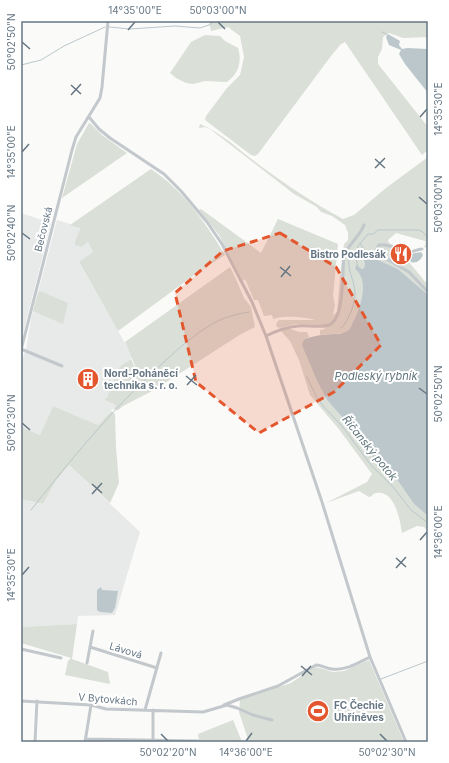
<svg xmlns="http://www.w3.org/2000/svg" width="449" height="763" viewBox="0 0 449 763" font-family="Inter,sans-serif">
  <style>
    .built { fill: #e8e9e9 }
    .green { fill: #dadfd7 }
    .water { fill: #bbc7cb }
    .lines { fill: none; stroke-linecap: round; stroke-linejoin: round }
    .stream { stroke: #bbc7cb; stroke-width: 1 }
    .minor { stroke: #c3c8cc; stroke-width: 3 }
    .marked { fill: #e4572e; fill-opacity: 0.2; stroke: #e4572e; stroke-width: 3; stroke-dasharray: 8 5; stroke-linejoin: round }
    .ticks { fill: none; stroke: #657683; stroke-width: 1.5 }
    .labels { text-anchor: middle; dominant-baseline: central; stroke-width: 4; stroke-linejoin: round; paint-order: stroke }
    .street-label { font-size: 10px; fill: #657683; stroke: #fff }
    .poi-label { font-size: 10px; font-weight: bold; fill: #657683; stroke: #fff; text-anchor: start }
    .water-label { font-size: 11px; font-style: italic; fill: #60757c; stroke: #fff }
    .neatline { fill: none; stroke: #657683; stroke-width: 1.5 }
    .ticks-label { font-size: 10px; text-anchor: middle; fill: #657683 }
  </style>
  <rect width="100%" height="100%" fill="#fafaf8"/>
  <path class="built" d="M21 214H24L51 223 21 342Z
    M57 220 80 227 79 234 82 247 88 242 93 252 79 263 125 343 132 358 120 366 107 397 104 400 116 405 98 425 53 406 40 435 21 427V363L26 349 31 319Z
    M69 465 140 532 115 615 78 616 77 624 21 627V499L43 504 55 482Z"/>
  <path class="green" d="M209 21H428V37L403 38 389 33 383 37 382 49 378 57V64L428 127V150L422 155 345 42 341 44 331 56 258 154 255 156 251 155 205 120 206 116 227 88 240 75 244 57 240 36 228 27 211 31Z
    M205 35 220 36 225 41 238 48C242 61 239 74 227 82L205 81 193 84 186 83 176 78 170 73 191 42Z
    M89 123H90L102 135 127 153 62 198 77 144Z
    M200 124C222 133 239 150 258 164 285 184 313 203 343 219L354 215 386 188 428 157V248L424 247 426 243 425 241 396 233 388 240 389 243 400 248 407 253 408 261 428 285V298L426 293 398 269 375 259 363 261 365 264 364 268 362 269 356 266 355 269C372 283 357 315 349 330L345 333 320 335V330L325 329 323 325 296 324 280 328 277 327 276 324 279 320H315C305 317 283 315 273 319L272 315 264 316 258 300H254L245 279 243 281 219 235 199 210 201 209 261 253 278 219 338 244 333 296 335 305 333 315 337 312 341 267 344 244 348 240V233L345 225 332 216 321 212 317 207 294 194 210 129 205 127 199 128Z
    M151 169C182 189 206 223 225 255L201 270 118 331 79 262 93 252 88 242 82 247 75 245C75 238 79 235 80 228L70 225Z
    M230 267 235 277 244 298 251 307 255 327 241 334 154 390 123 406 118 410 113 409 116 405 104 400 107 397 120 366 131 359 137 372 139 375 125 342Z
    M40 291 68 303 63 324 33 311 38 293Z
    M288 328 299 332H307L309 337 305 339 318 383 327 400 349 425 378 464 387 471 398 481 414 504 428 516V531L424 527 417 526 402 533C400 519 394 486 373 494L372 496 369 497 359 491 326 503 367 482 372 474 338 428 310 395 299 360 290 341 281 331Z
    M53 406 98 425 111 411 115 414 116 447 119 483 110 503 69 465 55 482 43 504 21 499V427L40 435Z
    M77 624 72 659 108 672 110 684 65 675 68 661 71 658 21 643V627Z
    M369 660 404 742H249L239 712 240 700 291 683 314 667 320 668 333 672 344 671Z
    M233 720 242 742H199L198 734Z"/>
  <path class="water" d="M388 34 400 41 399 45 402 49 407 48 428 49V93L405 64 399 54 401 50 389 45 386 37Z
    M421 252 423 255C421 260 416 264 411 262L408 257 410 254Z
    M369 256 398 269 426 293 428 298V516L414 504 398 481 387 471 378 464 349 425 327 400 318 383 302 345 303 341 305 339C311 337 318 335 324 335 333 333 341 336 349 330 357 315 372 283 355 269L356 265 362 269 364 268 365 264 363 259Z
    M101 587 102 590 118 591 115 608 112 613 100 612 97 610V590Z"/>
  <g class="lines">
    <path class="stream" d="M109 27 130 29 175 26 200 28 209 25 214 21
      M382 32 385 33 387 35
      M21 65 41 60 64 46 105 27
      M360 243 368 256
      M355 255 358 267
      M341 328C349 322 356 301 355 291 354 280 347 269 349 258L351 256 355 255 358 246 368 234H373L378 230H419L423 232 428 238
      M307 377 316 396 323 406 342 426 371 465 394 488 411 510 428 523
      M31 510C72 458 114 407 164 362 179 348 196 333 214 323 225 317 237 314 249 312
      M381 679 428 661
      M426 742 428 741"/>
    <path class="minor" d="M89 117 99 129 110 138 164 174 181 191 207 222 222 244 252 302 266 336 322 502 370 657 406 742
      M422 249C417 249 414 252 410 252 400 253 392 243 379 245L376 250 378 254 409 272 428 292
      M266 336C276 331 287 327 298 326 308 325 320 328 329 325 345 319 342 271 344 256 346 247 361 235 364 225
      M21 349 62 366
      M21 350 72 150 76 137 100 98 102 87 108 21
      M90 647 157 668
      M21 649 61 658
      M87 663 93 631
      M21 701 91 705 106 709 203 712 227 705 237 708 253 715 272 720
      M224 705 239 699 278 686 316 665C322 665 327 669 332 669 345 671 358 663 370 657
      M145 710 161 653
      M86 739 198 741
      M35 742 37 701
      M85 742 91 705
      M153 742V710"/>
  </g>
  <path class="marked" d="M280 233 336 267 381 345 334 392 259 433 196 382 175 293 223 251Z"/>
  <path class="ticks" d="M218 22 225 29M128 30 135 22M22 42 30 49M71 85 81 94M71 95 81 84M420 117 427 109M22 152 29 144M375 159 385 168M375 168 385 158M419 197 427 204M22 233 30 239M280 267 291 276M281 277 290 266M186 376 197 385M187 385 196 375M419 388 427 394M22 423 30 430M92 484 102 493M92 494 102 483M420 540 427 532M396 558 406 567M396 568 406 557M22 575 29 567M301 666 312 675M302 676 311 666M161 734 168 741M380 734 387 741M246 741 252 733"/>
  <defs>
    <g id="restaurant-disc" transform="scale(1.15)"><circle r="9.5" fill="#e4572e" stroke="#fff"/><path d="M-5-6h1v4h1v-4h1v4h1v-4h1v5L-1.5 .5V6h-2V.5L-5-1ZM5-6V6H3V1.5H1.5Q1.5-4 5-6Z" fill="#fff"/></g>
    <g id="building-disc" transform="scale(1.15)"><circle r="9.5" fill="#e4572e" stroke="#fff"/><path d="M-4-6H4V6H1V3H-1V6H-4ZM-2.5-4.3h1.7v1.8h-1.7ZM.8-4.3h1.7v1.8H.8ZM-2.5-1h1.7V.8h-1.7ZM.8-1h1.7V.8H.8Z" fill="#fff"/></g>
    <g id="stadium-disc" transform="scale(1.15)"><circle r="9.5" fill="#e4572e" stroke="#fff"/><path d="M0-5a6.5 5 0 1 0 0 10a6.5 5 0 1 0 0-10ZM-3.5-1.8h7v3.6h-7Z" fill="#fff"/></g>
  </defs>
  <g fill-rule="evenodd">
    <use href="#restaurant-disc" x="401" y="254"/>
    <use href="#building-disc" x="88" y="379"/>
    <use href="#stadium-disc" x="318" y="711"/>
  </g>
  <g class="labels">
    <g class="street-label">
      <text transform="translate(43 229) rotate(-76)">Bečovská</text>
      <text transform="translate(126 650) rotate(17)">Lávová</text>
      <text transform="translate(108 699) rotate(5)">V Bytovkách</text>
    </g>
    <g class="poi-label">
      <text x="386" y="254" text-anchor="end">Bistro Podlesák</text>
      <text x="104" y="373">Nord-Poháněcí<tspan x="104" dy="12">technika s. r. o.</tspan></text>
      <text x="334" y="705">FC Čechie<tspan x="334" dy="12">Uhříněves</tspan></text>
    </g>
    <g class="water-label">
      <text x="376" y="376">Podleský rybník</text>
      <text transform="translate(370 448) rotate(51)">Říčanský potok</text>
    </g>
  </g>
  <rect width="449" height="763" fill="none" stroke="#ffffff" stroke-width="44"/>
  <rect x="22" y="22" width="405" height="719" class="neatline"/>
  <g class="ticks-label">
    <text x="135" y="14">14°35'00"E</text>
    <text x="218" y="14">50°03'00"N</text>
    <text transform="translate(11 42) rotate(-90)" y="4">50°02'50"N</text>
    <text transform="translate(438 109) rotate(-90)" y="4">14°35'30"E</text>
    <text transform="translate(11 152) rotate(-90)" y="4">14°35'00"E</text>
    <text transform="translate(438 204) rotate(-90)" y="4">50°03'00"N</text>
    <text transform="translate(11 233) rotate(-90)" y="4">50°02'40"N</text>
    <text transform="translate(438 394) rotate(-90)" y="4">50°02'50"N</text>
    <text transform="translate(11 423) rotate(-90)" y="4">50°02'30"N</text>
    <text transform="translate(438 532) rotate(-90)" y="4">14°36'00"E</text>
    <text transform="translate(11 575) rotate(-90)" y="4">14°35'30"E</text>
    <text x="168" y="756">50°02'20"N</text>
    <text x="246" y="756">14°36'00"E</text>
    <text x="387" y="756">50°02'30"N</text>
  </g>
</svg>
